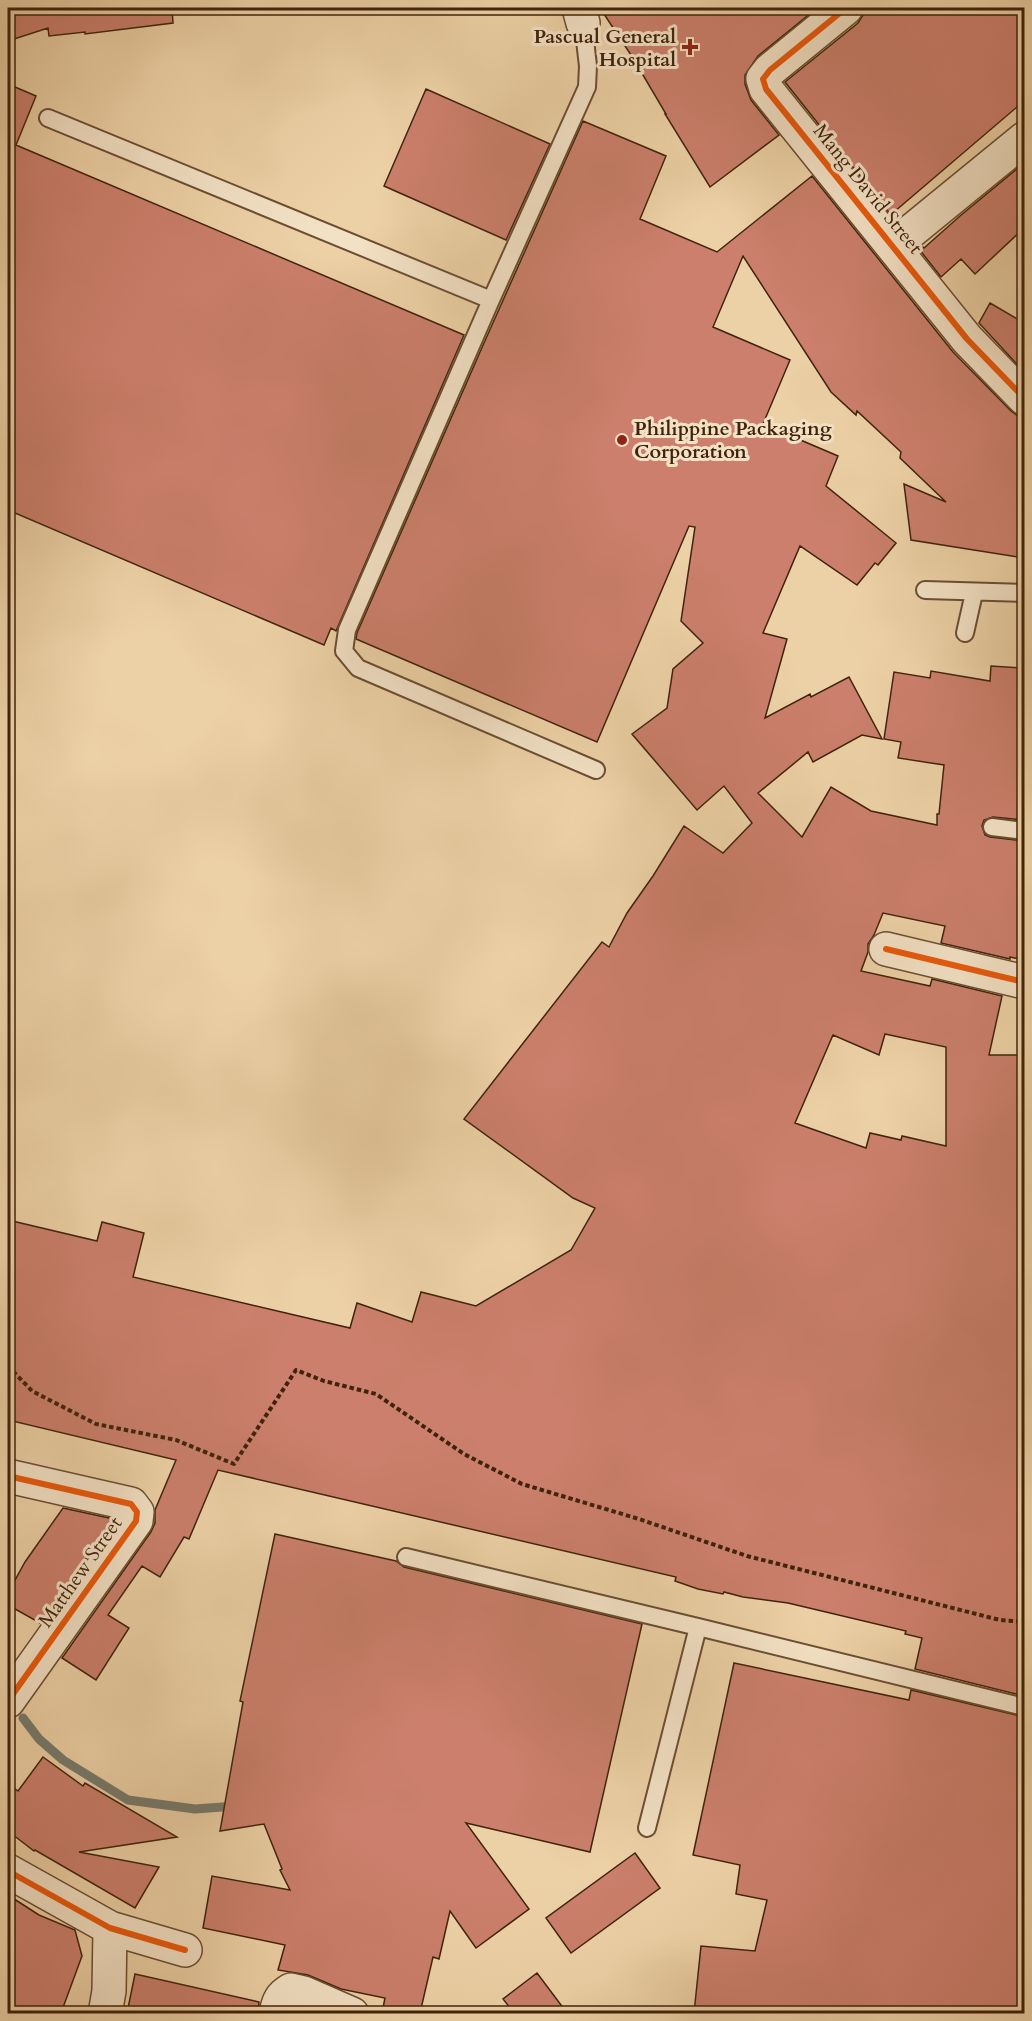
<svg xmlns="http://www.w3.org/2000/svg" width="1032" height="2021" viewBox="0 0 1032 2021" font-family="Cardo,serif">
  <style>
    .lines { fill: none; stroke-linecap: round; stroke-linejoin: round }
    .stream { stroke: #777b6e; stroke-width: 9 }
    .building { fill: #cb7f6c; stroke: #40230c; stroke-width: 1.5; fill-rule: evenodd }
    .service-casing { stroke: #6b4e32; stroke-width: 20 }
    .minor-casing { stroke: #6b4e32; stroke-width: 36 }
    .path { stroke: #40230c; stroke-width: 4; stroke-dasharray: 4.5 3; stroke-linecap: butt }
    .service { stroke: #f3e1c5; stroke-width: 16 }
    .minor { stroke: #f3e1c5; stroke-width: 33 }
    .cycleway-casing { stroke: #f3e1c5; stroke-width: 10 }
    .cycleway { stroke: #e8590c; stroke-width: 6 }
    .poi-dot { fill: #8f2418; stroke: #f3e1c5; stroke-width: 2 }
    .labels { text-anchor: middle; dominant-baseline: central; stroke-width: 6; stroke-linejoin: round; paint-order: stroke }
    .poi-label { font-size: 20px; font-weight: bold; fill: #40230c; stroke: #f3e1c5; text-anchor: end }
    .street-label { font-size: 20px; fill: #40230c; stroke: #f3e1c5 }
  </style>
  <rect width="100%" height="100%" fill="#edd1a6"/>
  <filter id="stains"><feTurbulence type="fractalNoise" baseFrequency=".00333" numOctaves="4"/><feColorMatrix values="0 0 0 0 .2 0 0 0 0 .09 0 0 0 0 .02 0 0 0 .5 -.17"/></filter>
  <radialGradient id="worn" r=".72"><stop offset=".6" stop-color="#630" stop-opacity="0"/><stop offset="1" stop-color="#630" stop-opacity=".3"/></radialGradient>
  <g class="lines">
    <path class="stream" d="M23 1718 39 1739 63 1760 128 1800 195 1809 236 1806"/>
  </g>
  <path class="building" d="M8 8H172L173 23 85 34V32L49 36 48 28 8 41Z
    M600 8H817L758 56 745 75V84L751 100 779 135 710 187 665 114H666L633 58Z
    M864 8H1024V101L894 212 899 217 895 220 785 82 858 23 863 15Z
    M8 84 36 96 16 145 464 335 336 631 331 628 324 645 8 510Z
    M426 89 550 144 506 240 384 186Z
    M583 121 666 156 640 219 717 252 812 176 953 352 1011 411 1018 416H1024V558L911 540 904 484 946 502 900 458 901 452 857 411 856 415 831 392 743 256 713 327 790 360 763 424 838 456 826 486 896 543 878 565 875 563 857 585 800 546 763 633 787 639 765 718 810 694 811 697 849 677 882 739 862 735 813 762 808 752 758 793 802 837 831 787 871 811 937 825V814H939L944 765 898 758 901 742 884 739 894 672 930 678 931 671 990 681 991 666 1024 668V820L993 817 984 820 982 826 985 835 990 837 1024 841V960L1010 957V959L941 943 945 926 883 913 874 935 868 944V952L861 971 930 986 932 979 1002 996 989 1055H1024V1696L915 1669 922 1638 905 1634 906 1631 788 1603 743 1597 724 1592 723 1594 698 1589 675 1581 676 1577 218 1470 189 1539 184 1537 160 1577 142 1566 108 1615 129 1628 96 1680 62 1658 151 1532 155 1523V1510L176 1460 8 1420V1220L97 1241 102 1222 144 1233 133 1277 350 1328 357 1303 412 1322 421 1292 476 1306 571 1250 595 1208 573 1198 464 1119 602 942 609 947 627 913 653 876 684 826 723 853 752 823 724 786 697 810 632 734 667 708 673 669 703 643 681 621 695 527 689 526 597 742 356 639 357 633 484 343ZM885 1034 946 1047V1146L902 1136 901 1140 870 1133 866 1148 795 1123 833 1035 879 1055Z
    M1024 163V228L975 274 961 259 941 277 919 249 922 246 924 248 960 216Z
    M990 303 1024 323V372L979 323Z
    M63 1508 109 1518 113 1521 40 1623 8 1605V1593L25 1562Z
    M275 1534 396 1561 404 1567 642 1624 590 1852 466 1823 529 1909 476 1948 450 1911 439 1959 433 1957 420 2013H406L383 2008 385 1998 341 1989 308 1975 278 1970 285 1945 203 1928 212 1876 290 1890 280 1870 282 1869 264 1824 220 1831 243 1702 240 1701Z
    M734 1663 909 1700 911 1690 1024 1717V2013H694L701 1946 755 1951 767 1900 736 1894 740 1865 693 1855Z
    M43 1757 83 1786 85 1783 177 1837 79 1852 159 1867 135 1908 35 1850 34 1851 8 1831V1784L18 1791Z
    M635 1853 660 1888 571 1953 546 1918Z
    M8 1895 39 1915 75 1930 82 1956 61 2013H8L11 1999 8 1994Z
    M537 1973 567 2013H514L503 1999Z
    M135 1974 259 2002 258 2013H127Z"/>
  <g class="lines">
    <g class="service-casing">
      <path id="service" d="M583 23 588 66 587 87 491 300 347 630 344 651 358 668 596 770
        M48 118 491 300
        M925 590 1024 593
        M965 633 974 593
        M992 827 1024 831
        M406 1557 698 1627
        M647 1828 698 1627 1024 1707"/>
    </g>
    <g class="minor-casing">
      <path id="minor" d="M579 8 583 23
        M846 8 770 70 763 79 766 89 967 339 1024 398
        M893 246 1024 139
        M886 949 1024 982
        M8 1476 131 1504 137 1512 136 1521 8 1701
        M8 1871 110 1928 185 1950
        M105 2014 109 1991 110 1928
        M276 2014C278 2001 281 1996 291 1990L304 1993 352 2014"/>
    </g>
    <path class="path" d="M8 1366 32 1391 96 1424 176 1440 234 1464 296 1370 324 1381 376 1394 464 1454 522 1484 639 1519 747 1556 1000 1620 1024 1622"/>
    <use href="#service" class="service"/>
    <use href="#minor" class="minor"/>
    <g class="cycleway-casing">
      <path id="cycleway" d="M846 8 770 70 763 79 766 89 967 339 1024 398
        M886 949 1024 982
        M8 1476 131 1504 137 1512 136 1521 8 1701
        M8 1871 110 1928 185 1950"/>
    </g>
    <use href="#cycleway" class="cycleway"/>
  </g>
  <g class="poi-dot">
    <path d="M687 38h6v6h6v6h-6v6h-6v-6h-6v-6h6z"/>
    <circle cx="622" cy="440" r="6"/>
  </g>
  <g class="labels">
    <g class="poi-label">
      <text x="676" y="36">Pascual General<tspan x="676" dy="23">Hospital</tspan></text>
      <text x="634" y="428" text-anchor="start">Philippine Packaging<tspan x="634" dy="23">Corporation</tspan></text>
    </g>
    <g class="street-label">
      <text transform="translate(868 189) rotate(51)">Mang David Street</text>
      <text transform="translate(80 1572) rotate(-55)">Matthew Street</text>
    </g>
  </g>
  <rect width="1032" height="2021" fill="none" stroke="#edd1a6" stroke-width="30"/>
  <rect x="9" y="9" width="1014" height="2003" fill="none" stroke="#40230c" stroke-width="3"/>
  <rect x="15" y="15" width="1002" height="1991" fill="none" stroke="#40230c" stroke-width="1.5"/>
  <rect width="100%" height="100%" filter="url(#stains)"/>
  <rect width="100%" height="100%" fill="url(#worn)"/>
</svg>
